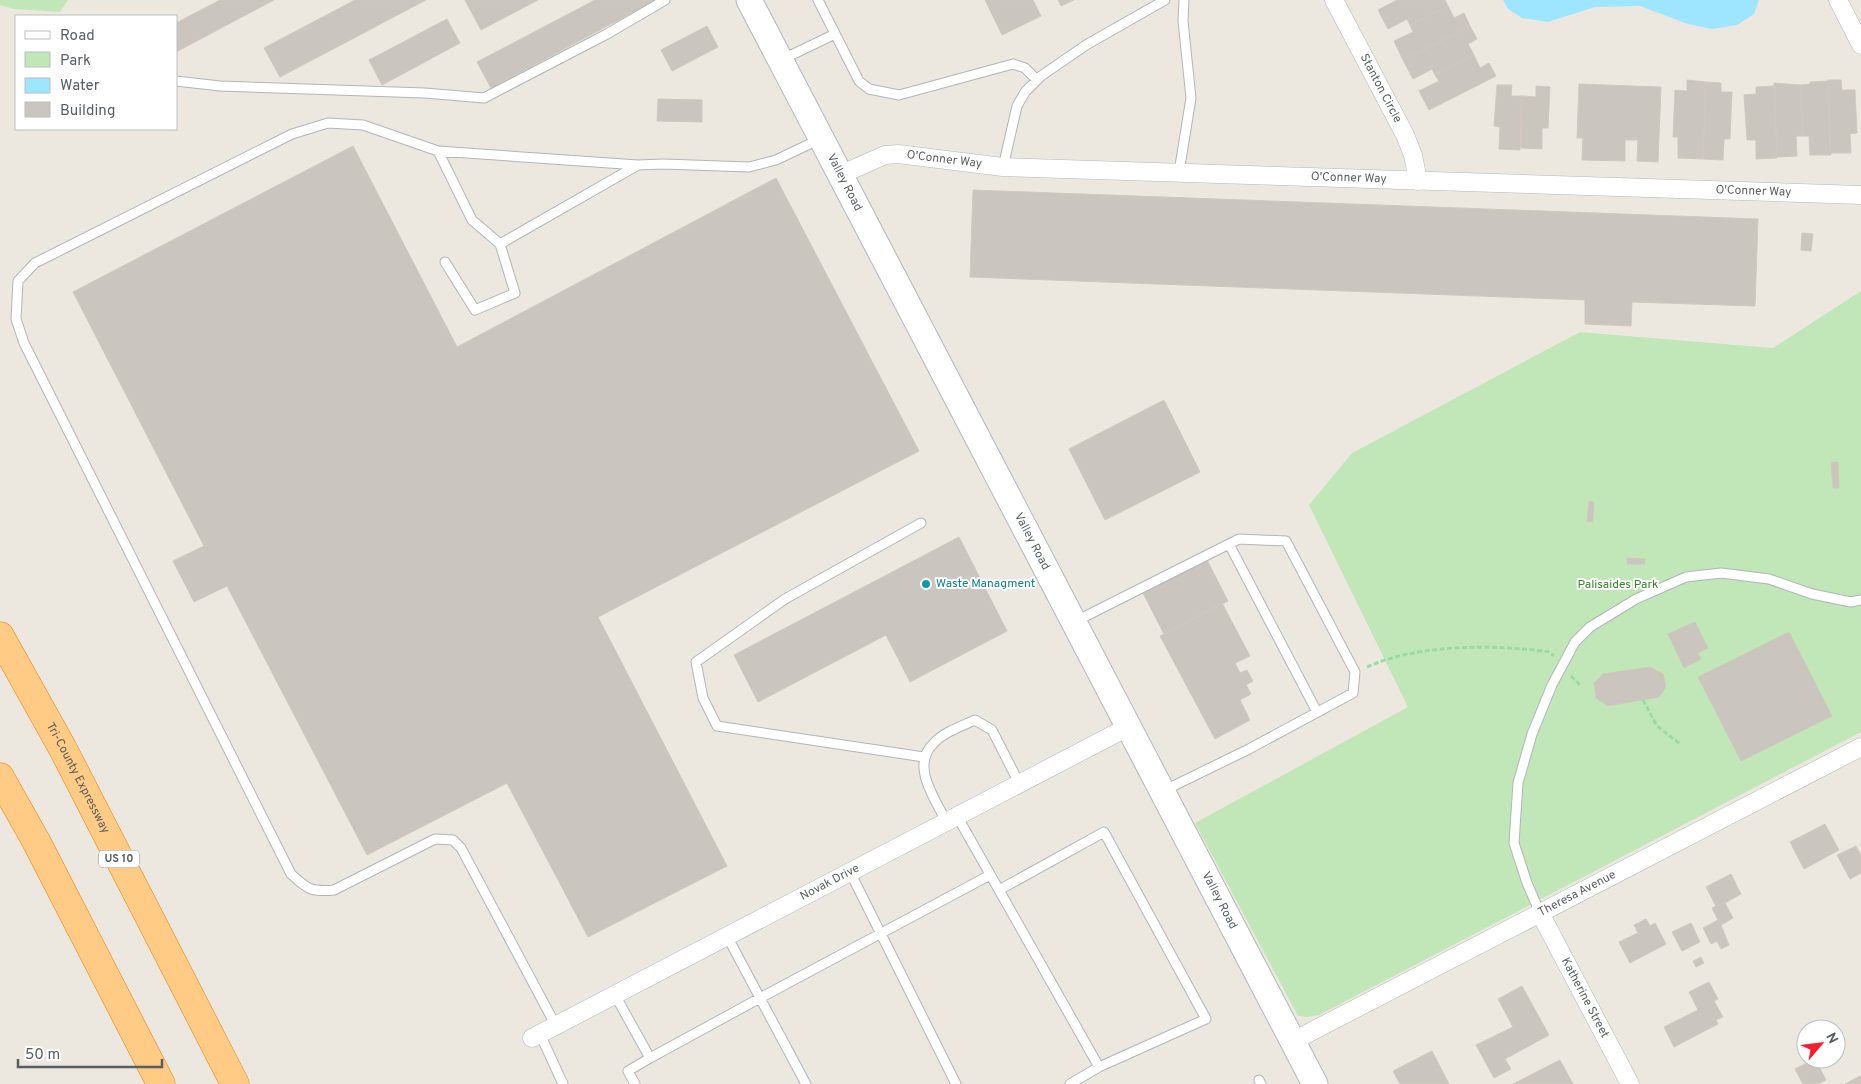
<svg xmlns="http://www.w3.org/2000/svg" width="1861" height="1084" viewBox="0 0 1861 1084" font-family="Overpass,sans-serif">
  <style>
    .green { fill: #c1e7b9 }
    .water { fill: #9ee5ff }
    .building { fill: #cac5be; stroke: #d2c8bd }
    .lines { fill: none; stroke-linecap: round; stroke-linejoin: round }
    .service-casing { stroke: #b1b5b9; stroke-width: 11 }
    .minor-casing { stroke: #b1b5b9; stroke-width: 19 }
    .secondary-casing { stroke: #b1b7bc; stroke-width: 27 }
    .motorway-casing { stroke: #ed7a00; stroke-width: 29 }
    .path { stroke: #9bdaa1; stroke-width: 3; stroke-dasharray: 5 2.5; stroke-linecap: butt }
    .service { stroke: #fff; stroke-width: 9 }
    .minor { stroke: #fff; stroke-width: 18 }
    .secondary { stroke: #fff; stroke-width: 25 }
    .motorway { stroke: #ffcb85; stroke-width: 28 }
    .culture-dot { fill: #0f9aa8; stroke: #fff; stroke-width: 2 }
    .labels { text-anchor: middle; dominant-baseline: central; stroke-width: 4; stroke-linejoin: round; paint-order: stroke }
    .shield { fill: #fff; stroke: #8a8e91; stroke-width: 1 }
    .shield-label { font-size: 11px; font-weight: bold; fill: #585e62 }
    .street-label { font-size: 12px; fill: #585e62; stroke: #fff }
    .culture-label { font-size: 12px; fill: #0d838f; stroke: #fff; text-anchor: start }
    .park-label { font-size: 12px; fill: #38852e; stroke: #fff }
  </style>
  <rect width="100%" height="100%" fill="#ede8df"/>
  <path class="green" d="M0 0H68L60 12 14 9 0 5Z
    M1861 291V732L1319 1015 1308 1017 1298 1016 1195 823 1408 707 1309 505 1352 453 1580 332 1773 348Z"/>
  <path class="water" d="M1503 0H1759L1754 14 1737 25 1712 29 1688 24 1640 6 1595 7 1548 22 1522 18 1508 9Z"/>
  <path class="building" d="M220 0H274L176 52V23Z
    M355 0H426L280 77 264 48Z
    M465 0H538L481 30Z
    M595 0H656L491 88 477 62Z
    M985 0H1033L1041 16 1002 35Z
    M1058 0H1074L1061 6Z
    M1397 0H1445L1448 6 1410 25 1407 19 1388 29 1378 10Z
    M1448 6 1454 18 1464 13 1470 26 1403 60 1394 41 1413 32 1410 25Z
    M447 19 460 43 382 85 369 60Z
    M707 26 718 47 672 71 661 50Z
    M1470 26 1477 39 1468 44 1474 55 1435 75 1432 69 1413 79 1403 60Z
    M1474 55 1480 68 1489 63 1496 76 1429 110 1419 91 1439 81 1435 75Z
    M1687 80 1706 82 1703 159 1678 158V137H1673L1675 90 1687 91Z
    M1828 80H1841L1842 90H1855L1857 133 1850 134 1851 153H1830Z
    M1828 81 1831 155H1810L1809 136H1803L1801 85 1810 84V82Z
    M1706 82 1721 83V92H1732L1730 139H1724L1723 160 1703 159Z
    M1774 83 1801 85 1803 136H1796L1797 156 1777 157Z
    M1579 84 1661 87 1658 162 1637 161 1638 140H1625V161L1582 160 1583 138H1577Z
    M1497 85H1512L1511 96H1522L1520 150 1499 149 1500 127 1494 126Z
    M1536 86 1550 87 1548 128H1542V149L1521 148 1522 96 1536 97Z
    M1774 86 1777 158 1756 159V140H1747L1744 95 1756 94V87Z
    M658 99 702 100V122L657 121Z
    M353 146 457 347 776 178 919 451 598 617 727 866 588 937 507 783 367 855 227 586 194 602 173 561 204 546 73 292Z
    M973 190 1758 219 1755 306 1632 302 1631 326 1585 324V300L970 277Z
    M1802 233 1813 234 1811 251 1801 250Z
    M1164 400 1200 472 1105 520 1069 449Z
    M1831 462H1838L1839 488H1833Z
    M1589 501 1594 502 1593 522 1587 521Z
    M959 537 1007 631 910 682 886 635 758 702 734 655Z
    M1627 558 1645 559V564H1627Z
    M1207 560 1228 601 1164 634 1143 593Z
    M1222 603 1250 656 1235 663 1240 673 1247 670 1253 681 1246 685 1251 694 1240 700 1250 720 1215 739 1160 636Z
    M1695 622 1708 648 1698 653 1701 659 1684 668 1668 634Z
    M1789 632 1832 716 1741 761 1698 677Z
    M1650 667 1663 674 1666 687 1659 697 1608 706 1596 698 1594 683 1603 674Z
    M1825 824 1839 850 1804 869 1790 842Z
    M1856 846 1861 855V873L1850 879 1837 855Z
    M1731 874 1741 894 1725 903 1733 918 1721 925 1729 945 1721 949 1717 941 1711 944 1703 928 1718 920 1712 908 1716 906 1706 887Z
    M1646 919 1650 926 1655 923 1666 944 1630 963 1619 942 1638 933 1634 925Z
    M1691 923 1700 942 1682 951 1672 932Z
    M1701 957 1704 963 1696 967 1693 961Z
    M1709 982 1718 999 1714 1001 1723 1017 1716 1020 1718 1024 1674 1047 1664 1027 1698 1010 1689 992Z
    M1522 986 1549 1035 1505 1059 1511 1069 1494 1078 1476 1045 1513 1027 1498 999Z
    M1432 1051 1449 1084H1400L1393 1071Z
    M1815 1059 1826 1080 1818 1084H1803L1795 1069Z
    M1560 1060 1573 1084H1513Z
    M1860 1076 1861 1084H1845Z"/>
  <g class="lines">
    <g class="service-casing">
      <path id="service" d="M818 0 859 81 869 89 899 95 1013 64 1025 68 1037 80
        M781 60 835 34
        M176 81 220 86 425 93 484 98 607 34 665 0
        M438 151 472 220 500 244 515 293 475 310 445 262
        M1003 167 1017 106 1025 92 1041 76 1086 45 1165 0
        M1179 172 1191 98 1183 21 1184 0
        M500 244 638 165
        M921 523 785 599 696 662 703 698 717 726 924 757
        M1229 544 1317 712
        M1076 621 1239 539 1286 541 1355 672 1353 693 1249 749 1163 791
        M957 816 999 890 1104 832 1206 1019 1099 1067 1070 1084
        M946 821C935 799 910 765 934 743 944 732 962 726 975 720L992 730 1019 783
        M850 872 956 1084
        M999 890 1099 1067
        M1540 913 1527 883 1514 843 1518 783 1532 734 1552 685 1575 642 1590 627 1636 599 1686 577 1721 573 1769 579 1812 594 1851 602 1861 600
        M727 936 760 998 990 875
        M615 995 650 1058 628 1071 635 1084
        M556 1026 461 848 453 840 435 839 334 890C312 892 308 890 291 874L24 343 16 319 18 281 35 263 292 134 328 123 363 125 438 151 638 165 663 164 749 167 776 160 820 139
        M540 1034 563 1084
        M650 1058 760 998 806 1084
        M1259 1080 1261 1084"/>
    </g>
    <g class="minor-casing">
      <g id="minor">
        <path id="s1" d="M1334 0 1405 135 1413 155 1418 181"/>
        <path d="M1838 0 1861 45"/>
        <path id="s2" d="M840 175 885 155 898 154 1003 167 1861 195"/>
        <path id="s3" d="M1540 913 1630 1084"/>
        <path id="s4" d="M532 1038 1128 727"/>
        <path id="s5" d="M1293 1041 1861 747"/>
      </g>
    </g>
    <g class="secondary-casing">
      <g id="secondary">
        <path id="s6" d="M749 0 1315 1084"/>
      </g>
    </g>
    <g class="motorway-casing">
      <g id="motorway">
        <path id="s7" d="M0 636 63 749 235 1084"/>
        <path d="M0 777 36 841 161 1084"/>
      </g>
    </g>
    <path class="path" d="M1367 667C1417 644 1495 644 1549 652L1554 656
      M1571 676 1580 685
      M1643 700 1657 726 1680 744"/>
    <use href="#service" class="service"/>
    <use href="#minor" class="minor"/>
    <use href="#secondary" class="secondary"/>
    <use href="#motorway" class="motorway"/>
  </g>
  <circle class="culture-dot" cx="926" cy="584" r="5"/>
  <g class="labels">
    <rect class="shield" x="99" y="850.5" width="40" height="17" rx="4"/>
    <g class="shield-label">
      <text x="119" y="859">US 10</text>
    </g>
    <g class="street-label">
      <text stroke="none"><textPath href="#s1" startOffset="100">Stanton Circle</textPath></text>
      <text stroke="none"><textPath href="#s2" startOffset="109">O'Conner Way</textPath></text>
      <text stroke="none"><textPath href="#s2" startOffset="514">O'Conner Way</textPath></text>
      <text stroke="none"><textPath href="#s6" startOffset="206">Valley Road</textPath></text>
      <text stroke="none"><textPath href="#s2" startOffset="919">O'Conner Way</textPath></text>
      <text stroke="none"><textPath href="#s6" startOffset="611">Valley Road</textPath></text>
      <text stroke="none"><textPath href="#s7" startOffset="162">Tri-County Expressway</textPath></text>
      <text stroke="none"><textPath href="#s4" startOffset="336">Novak Drive</textPath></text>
      <text stroke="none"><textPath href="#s5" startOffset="320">Theresa Avenue</textPath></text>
      <text stroke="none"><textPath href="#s6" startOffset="1016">Valley Road</textPath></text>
      <text stroke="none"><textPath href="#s3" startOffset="96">Katherine Street</textPath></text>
    </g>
    <g class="culture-label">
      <text x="936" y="584">Waste Managment</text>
    </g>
    <g class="park-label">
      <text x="1618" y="585">Palisaides Park</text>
    </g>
  </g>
  <rect x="15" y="15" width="162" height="115" fill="#ffffff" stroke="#bcbfc0"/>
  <rect x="25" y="31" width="25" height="8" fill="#ffffff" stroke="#bcbfc0"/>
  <text x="60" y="40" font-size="15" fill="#585e62">Road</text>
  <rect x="25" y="52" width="25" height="15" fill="#c1e7b9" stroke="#bcbfc0"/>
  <text x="60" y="65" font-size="15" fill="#585e62">Park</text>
  <rect x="25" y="78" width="25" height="15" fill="#9ee5ff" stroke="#bcbfc0"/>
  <text x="60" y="90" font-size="15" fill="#585e62">Water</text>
  <rect x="25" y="102" width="25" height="15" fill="#cac5be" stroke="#bcbfc0"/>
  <text x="60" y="115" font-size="15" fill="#585e62">Building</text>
  <g transform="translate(1821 1044) rotate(62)"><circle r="24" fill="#ffffff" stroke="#bcbfc0"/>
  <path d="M0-4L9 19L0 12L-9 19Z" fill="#f71c30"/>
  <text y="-8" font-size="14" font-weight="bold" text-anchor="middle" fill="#585e62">N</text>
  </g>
  <path d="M18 1059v8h144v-8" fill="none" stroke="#585e62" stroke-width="2.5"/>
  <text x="25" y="1059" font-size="15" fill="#585e62" stroke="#ffffff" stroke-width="4" paint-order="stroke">50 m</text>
</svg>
